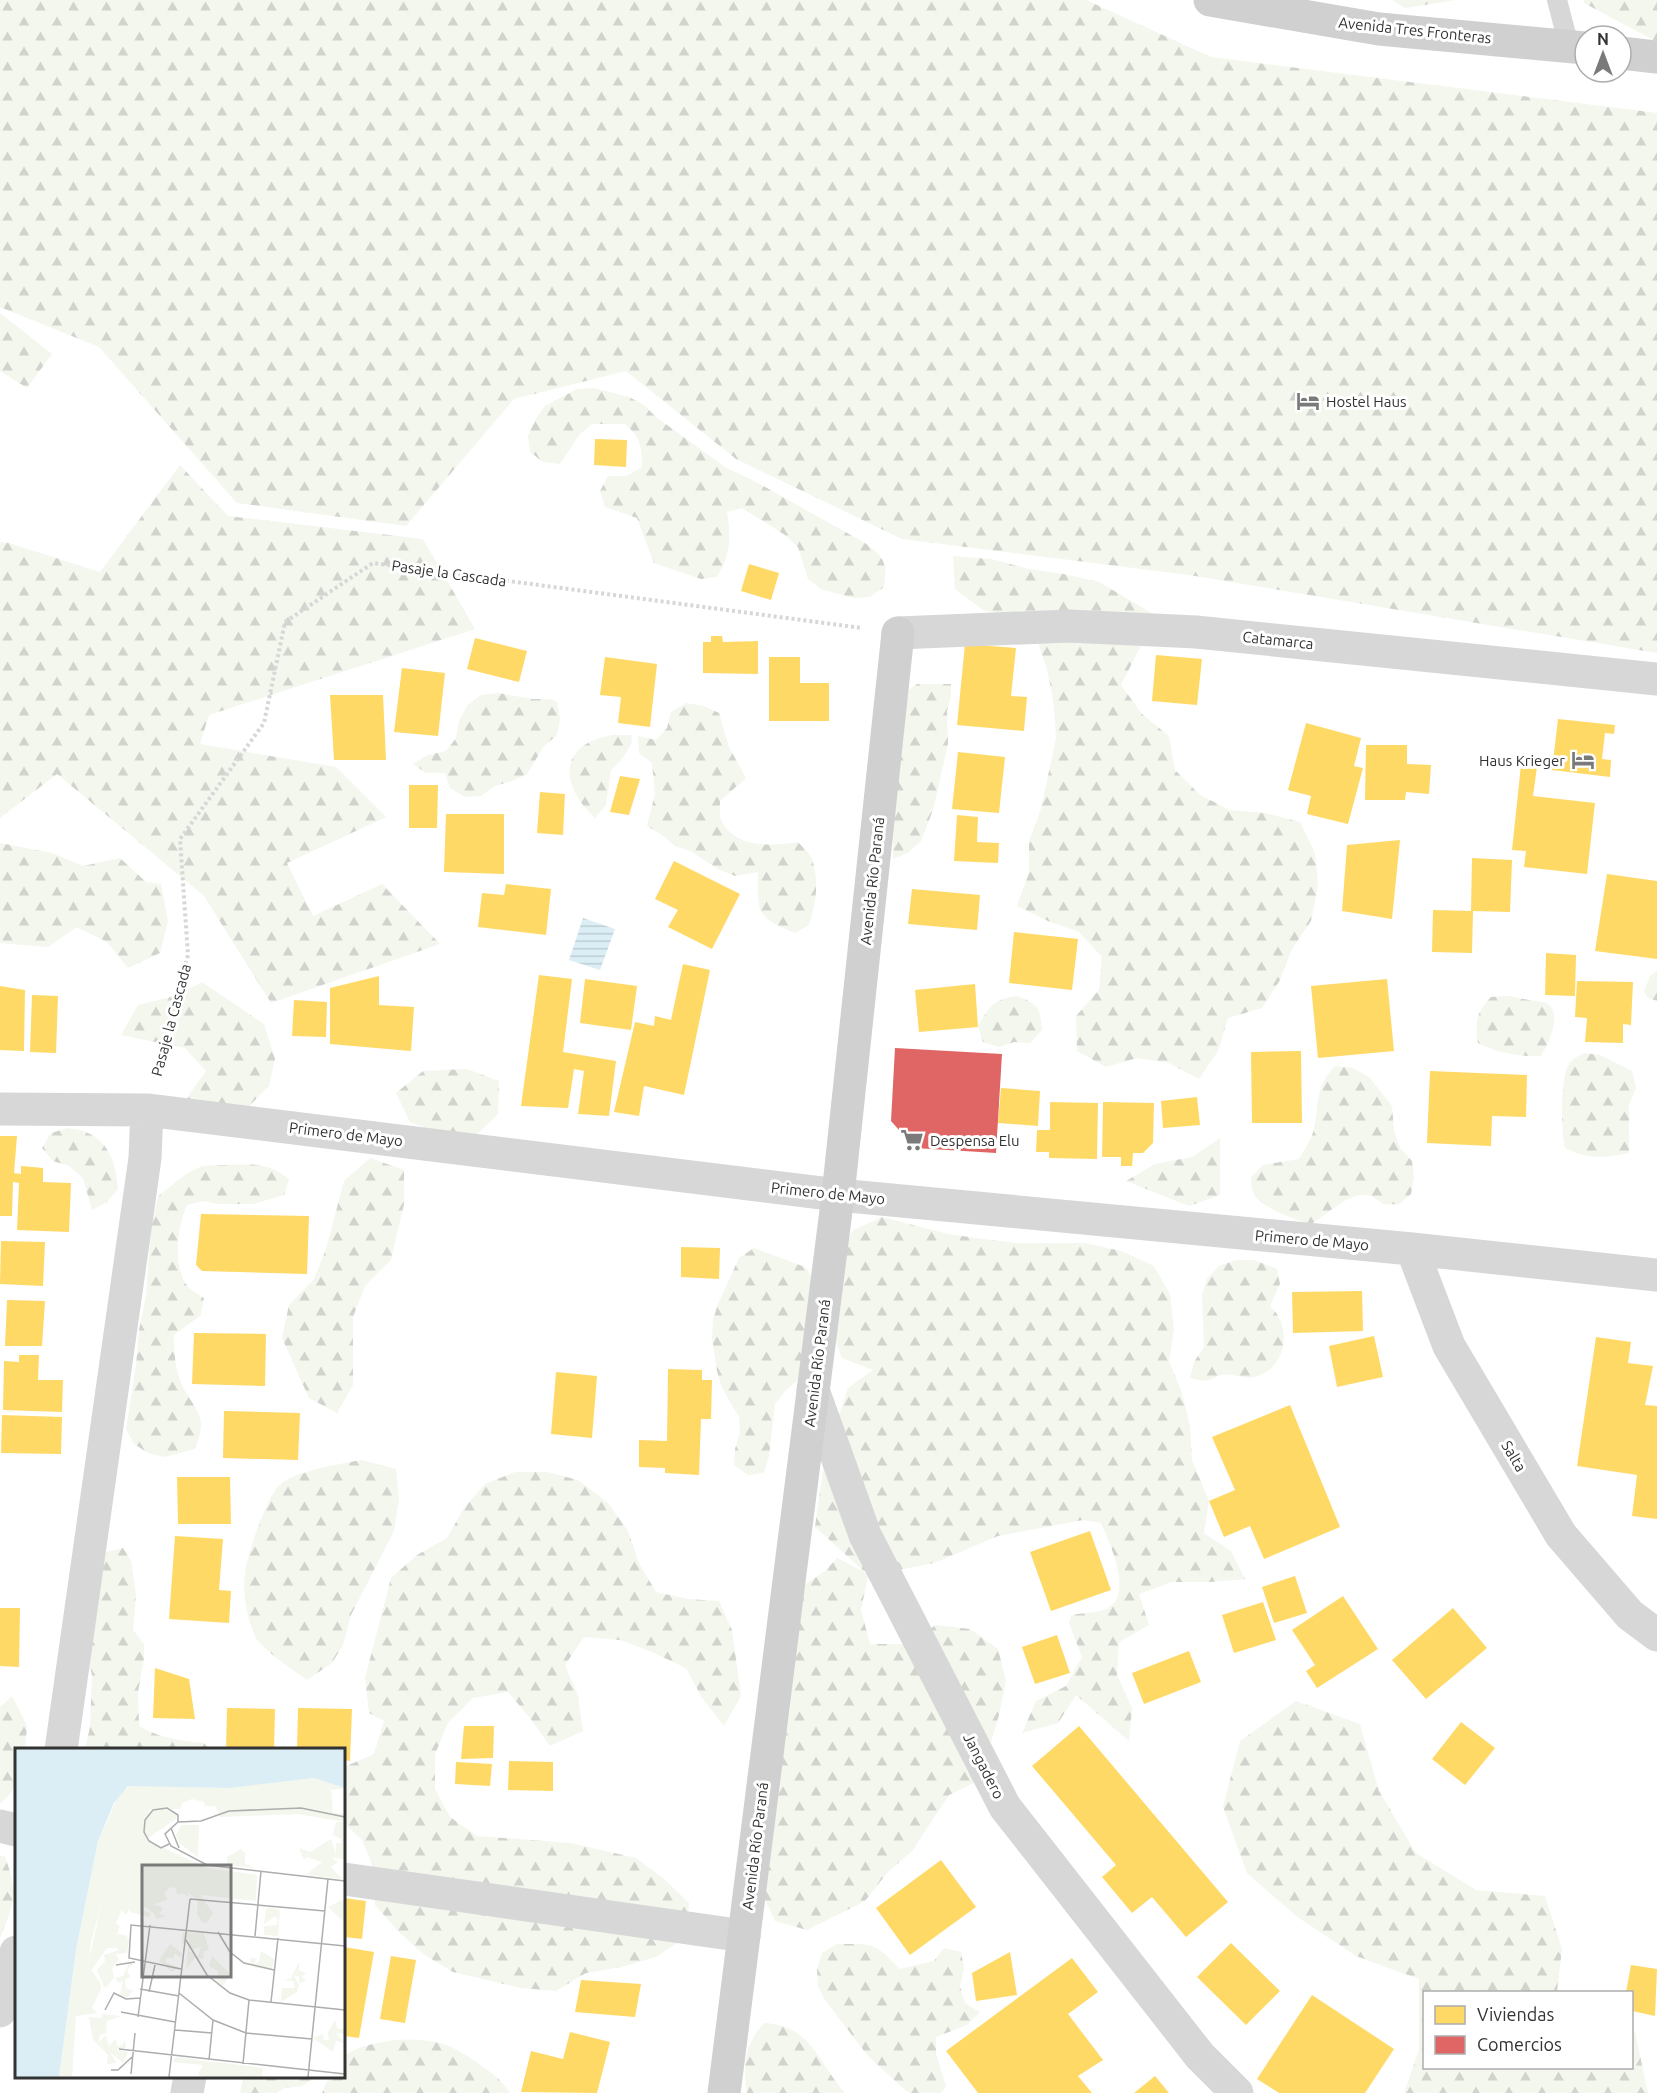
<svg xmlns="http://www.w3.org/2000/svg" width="1657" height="2093" viewBox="0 0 1657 2093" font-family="Ubuntu,sans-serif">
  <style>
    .forest { fill: url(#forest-firs) }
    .water { fill: url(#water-rules) }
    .homes { fill: #ffd966 }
    .shops { fill: #e06666 }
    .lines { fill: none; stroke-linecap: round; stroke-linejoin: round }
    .path { stroke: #d7d7d7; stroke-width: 4; stroke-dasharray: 3 3; stroke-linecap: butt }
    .lane { stroke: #d7d7d7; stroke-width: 20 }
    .street { stroke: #d7d7d7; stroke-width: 33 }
    .secondary { stroke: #d0d0d0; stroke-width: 33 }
    .labels { text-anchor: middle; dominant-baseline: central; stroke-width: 6; stroke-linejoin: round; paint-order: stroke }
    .street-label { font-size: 15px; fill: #333; stroke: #fff }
    .poi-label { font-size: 15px; fill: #333; stroke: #fff; text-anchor: start }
    .inset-river { fill: none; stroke: #dbeef5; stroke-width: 3 }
    .inset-road { fill: none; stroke: #adadad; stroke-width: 1.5 }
    .view { fill: #7a7a7a; fill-opacity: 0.15; stroke: #7a7a7a; stroke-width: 3 }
    .inset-edge { fill: none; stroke: #333; stroke-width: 3 }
  </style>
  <defs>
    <pattern id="forest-firs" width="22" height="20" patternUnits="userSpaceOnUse" patternTransform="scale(1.5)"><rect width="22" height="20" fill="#f3f7ee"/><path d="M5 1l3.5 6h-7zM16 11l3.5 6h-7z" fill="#d1d4cd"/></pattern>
    <pattern id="water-rules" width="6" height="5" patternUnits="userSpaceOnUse" patternTransform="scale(1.5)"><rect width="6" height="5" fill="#dbeef5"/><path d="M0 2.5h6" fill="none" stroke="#bccdd2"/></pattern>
  </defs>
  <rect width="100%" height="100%" fill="#fff"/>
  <path class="forest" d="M0 0H1086L1211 57 1657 113V653L1189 575 902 539 736 459 626 371 514 399 406 526 237 503 99 347 0 307Z
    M1392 0H1456L1405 8Z
    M1584 0H1657V42L1584 3Z
    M0 313 52 354 27 388 0 371Z
    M594 388 629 397 644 405 656 417 725 467 758 483 865 543C884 557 888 563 884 587L870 597 853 598 821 589 808 579 798 547 785 535 742 508 727 512C731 540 731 552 717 577L701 579 654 563 637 518 605 507 600 491 608 476H626L642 467C642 447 641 438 625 424H592L579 435 560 464 543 462 530 452 528 436 535 420 545 406 577 389Z
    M180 465 228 516 423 539 475 629 209 715 200 744 336 767 386 817 287 863 313 916 382 884 440 944 271 1003 204 896 57 774 0 818V542L9 543 100 572Z
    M953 556 991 559 1029 569 1064 574 1099 582 1160 618 1152 624 1121 685 1142 714 1169 736 1175 770 1200 795 1230 810 1265 813 1300 822 1315 853 1318 886 1311 921 1292 949 1280 980 1262 1008 1228 1018 1218 1051 1199 1079 1169 1063 1137 1058 1106 1067 1077 1051 1076 1016 1099 990 1102 957 1079 932 1048 921 1017 906 1029 873V841L1041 809 1056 738 1054 706 1048 673 1038 642 1016 617 983 610 955 589Z
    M917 684H951V695L947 711 948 744 933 810 921 841 908 853 893 859V844L889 827 902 695Z
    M498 693 533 699H550L557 702 560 719 557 735 544 746 527 774 512 781 495 786 481 796 465 797 450 788 445 773H426L413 764 428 755 446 751 456 738 459 721 467 706 481 695Z
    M686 703 704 706 719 713 729 747 746 778 720 801C720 807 719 815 721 820 735 849 772 846 798 842 802 847 808 851 811 857 820 879 816 903 809 925L795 933C757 917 757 914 758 872L735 876 718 869 690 851 675 846 662 835 647 826 655 794 652 763 639 753 638 736 656 740 667 728 671 712Z
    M613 735H631L632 742 623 758 611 770 606 805 595 818C559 785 558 744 613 735Z
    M0 843 52 853 83 866 120 858 146 882 161 884 168 921 160 953 128 968 107 942 77 927 48 947 0 943Z
    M1657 971V1001L1648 998 1644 992 1650 976Z
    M202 982 264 1024 275 1059 269 1086 246 1109 186 1099 206 1071 185 1048 121 1035 138 1005 178 995Z
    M1017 996C1038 1004 1040 1007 1042 1030L1030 1043 1014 1042 999 1047 983 1042 978 1026C990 1006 994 999 1017 996Z
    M1509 996C1516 998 1543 1002 1546 1003 1564 1013 1548 1044 1541 1056 1520 1057 1498 1053 1478 1043 1475 1021 1476 1013 1491 997Z
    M1584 1053 1600 1055 1632 1071 1636 1088 1629 1105V1153C1603 1158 1590 1160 1565 1148 1561 1132 1560 1078 1569 1064 1572 1059 1579 1056 1584 1053Z
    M1335 1066 1353 1068 1369 1077 1392 1106 1394 1131 1400 1148 1412 1161 1414 1177 1411 1194 1399 1204C1394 1204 1389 1205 1384 1204 1379 1202 1374 1196 1368 1195 1348 1192 1327 1215 1311 1224 1296 1220 1258 1207 1253 1192 1251 1187 1251 1182 1251 1177L1263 1165 1299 1159C1305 1149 1311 1140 1314 1129 1320 1101 1314 1089 1335 1066Z
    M467 1069 499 1081 498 1114 474 1137 440 1133 410 1122 396 1093 423 1071Z
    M68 1128C104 1132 115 1154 118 1189L107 1202 92 1210 83 1178 69 1166 53 1161 42 1148 51 1133Z
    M1220 1138V1195L1189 1206 1126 1181 1155 1164 1192 1157Z
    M370 1158 404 1170V1204L391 1260 365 1286 353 1317V1385L337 1413 309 1398 282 1338 289 1305 314 1279 326 1249 344 1181Z
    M220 1165C250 1165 265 1160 289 1179L284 1195 253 1204H219L204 1201 187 1205C177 1227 172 1266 188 1287 192 1291 199 1295 204 1298L201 1315 174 1335C174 1352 175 1371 183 1387 198 1415 208 1415 195 1449L165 1457 148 1453 134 1444 126 1429 136 1365 139 1330 146 1296 151 1229 158 1196 186 1174 202 1166Z
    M882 1217 948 1234 983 1239 1016 1243H1085L1121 1251 1154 1266 1170 1294 1174 1329 1169 1361 1182 1393 1190 1426 1192 1460 1209 1501 1204 1533 1231 1551 1245 1579 1210 1582H1172L1139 1594 1149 1625 1119 1642 1117 1675 1132 1708 1129 1741 1076 1695 1058 1723 1022 1733 1036 1701 1066 1686 1082 1657 1069 1623 1072 1615C1085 1612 1104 1614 1113 1604 1130 1587 1109 1541 1101 1523L1083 1520 998 1536 934 1563 868 1576 861 1610 870 1644H905L936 1625 970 1629 998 1649 1006 1681 999 1715 980 1780 949 1795 912 1851 887 1873 865 1901 807 1930 775 1921 761 1891 795 1591 825 1571 837 1558 866 1573 815 1527 825 1457 848 1388 873 1370 842 1358 830 1325 840 1262 852 1231Z
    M754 1248 805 1267 816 1282 805 1365 798 1380 785 1391 775 1404 769 1456 764 1473 748 1475 734 1465 735 1449 740 1432 739 1417 722 1388 717 1371 712 1338 713 1320 718 1304 739 1258Z
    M1236 1260H1254L1277 1269 1280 1284 1270 1306C1293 1326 1287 1370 1254 1377 1244 1379 1232 1373 1221 1375 1217 1376 1213 1379 1208 1380 1203 1382 1196 1379 1190 1378L1194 1362 1204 1347 1202 1295 1207 1279 1219 1266Z
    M362 1460 396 1469 399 1499 394 1531 351 1615 343 1645 332 1663 307 1680C295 1671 261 1649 255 1636 247 1618 242 1593 245 1573 247 1555 268 1491 283 1482 303 1470 339 1464 362 1460Z
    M515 1472H547L578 1480 608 1503 628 1531 639 1563 656 1592 688 1599 719 1601 732 1630 741 1696 724 1726 702 1698 686 1668 652 1652 620 1640 584 1637 565 1665 578 1696 583 1731 550 1746 530 1718 508 1692 473 1698 448 1723 435 1754V1789L450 1817 477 1836 571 1843 636 1858 664 1879 689 1903 686 1937 656 1957 621 1967 586 1973 556 1991 521 1988 453 1972 423 1954 397 1930 375 1905V1871L362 1840 344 1823V1767L374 1754 384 1721 369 1713 365 1678 391 1578 417 1555 447 1538 464 1508 485 1484Z
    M123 1548 131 1561 136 1595 133 1630 144 1644V1659L138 1692 139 1726C160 1738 180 1741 204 1743L209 1749H85L90 1727 92 1676 89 1659 92 1561 106 1552Z
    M12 1696 27 1726 25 1749 16 1750C16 1776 21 1786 0 1804V1707Z
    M1296 1701 1360 1724 1379 1791 1416 1853 1476 1890 1545 1896 1562 1949 1557 1992H1424V2068H1632V2031L1635 2032 1648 2093H1404L1419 2050V1979L1356 1956 1296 1916 1247 1873 1223 1807 1240 1741Z
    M0 1855 5 1857C19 1894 14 1903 0 1938Z
    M837 1944C873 1944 874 1942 900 1969L934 1961 944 1948 961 1952 964 1968 960 1986 965 2003 980 2012 967 2025 936 2037V2054L946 2086 941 2093H911L905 2090 868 2056 825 2000 818 1986 817 1969 822 1953Z
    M764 2023C812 2026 817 2061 845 2093H747C743 2063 744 2046 764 2023Z
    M396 2040C437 2039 451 2043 483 2067 494 2074 503 2082 510 2093H322L329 2077 344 2076V2057C357 2045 378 2043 396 2040Z
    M250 2076H317V2077L302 2086 285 2088 276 2093H240L243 2080Z"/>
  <path class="water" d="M583 918 615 929 600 970 569 960Z"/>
  <path class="homes" d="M595 439 627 440 626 467 594 465Z
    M749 564 779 573 771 600 741 591Z
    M711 636H722L723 642 758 641V674L703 673V642H711Z
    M475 638 527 651 519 682 467 669Z
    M965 644 1016 648 1011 696 1027 697 1024 731 957 725Z
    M1156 655 1202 659 1197 705 1152 701Z
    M605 657 657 664 650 727 618 723 621 697 600 695Z
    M769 657H800V683H829V721H769Z
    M402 668 445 673 438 736 394 732Z
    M330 695H383L386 760H334Z
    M1558 719 1615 725 1614 734 1605 733 1602 759 1611 760 1610 777 1552 770Z
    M1306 723 1361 738 1354 766 1363 768 1348 824 1307 814 1311 796 1288 790Z
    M1366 745H1407V764L1431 765 1429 794 1406 792 1405 800H1365Z
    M958 752 1005 757 999 813 952 809Z
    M1521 765 1537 767 1533 796 1595 803 1587 874 1524 867 1526 851 1512 850Z
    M620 776 640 779 629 815 610 812Z
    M409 785H438L437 828H409Z
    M540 792 565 794 563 835 537 833Z
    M446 814H504V874L444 872Z
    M957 815 978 817 977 842 999 843 998 863 954 861Z
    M1400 840 1392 919 1342 911 1347 845Z
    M1472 858 1512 860 1510 912 1473 911 1472 953 1432 952 1433 910 1471 911Z
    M674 861 740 894 712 949 668 927 678 910 655 899Z
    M1607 874 1657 881V959L1595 951Z
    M506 884 551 889 546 935 478 927 482 893 504 895Z
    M912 889 980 895 977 930 908 924Z
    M1014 932 1078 939 1072 990 1009 983Z
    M1546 953 1576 955 1575 996 1545 995Z
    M683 964 710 970 684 1095 644 1086 639 1116 614 1112 635 1022 654 1026 655 1016 671 1020Z
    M539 975 572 979 563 1052 616 1061 609 1116 578 1114 584 1071 574 1069 568 1108 521 1106Z
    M379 976V1005L414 1007 411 1051 330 1044V988Z
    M585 979 637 986 631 1030 580 1023Z
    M1387 979 1394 1051 1318 1058 1311 986Z
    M1577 981 1633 982 1631 1025 1623 1024V1043L1585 1042 1587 1018 1575 1017Z
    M975 984 978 1027 919 1032 915 990Z
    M0 986 25 990 24 1051 0 1050Z
    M32 995 58 996 56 1053 30 1052Z
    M294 1000 327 1002 326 1037 292 1036Z
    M1301 1051 1302 1123H1252L1251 1052Z
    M1430 1071 1527 1075 1526 1117 1492 1116 1491 1146 1427 1143Z
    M1001 1088 1040 1091 1038 1126 998 1123Z
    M1197 1097 1200 1125 1163 1128 1161 1101Z
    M1050 1102 1098 1103 1097 1159 1049 1158V1152H1036L1037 1130H1050Z
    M1103 1102 1154 1103 1153 1143 1143 1153H1133L1132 1166H1121V1157H1102Z
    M0 1136H17L14 1173 21 1174V1166L43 1168V1182L71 1183 69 1232 17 1230 19 1183 13 1182 12 1216H0Z
    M201 1214 309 1216 307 1274 202 1271 196 1265Z
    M1 1241 45 1242 43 1286 0 1284Z
    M681 1247 720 1248 719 1279 681 1277Z
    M1362 1291 1363 1331 1293 1333 1292 1292Z
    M7 1300 45 1301 42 1346H5Z
    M194 1333 266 1334 265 1386 192 1384Z
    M1374 1336 1383 1377 1337 1387 1329 1346Z
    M1596 1337 1631 1342 1628 1363 1653 1366 1645 1405 1657 1406V1519L1632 1516 1637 1475 1577 1466Z
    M19 1355H39L38 1380H63L62 1412 3 1410 4 1361 19 1362Z
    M668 1369 702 1370V1380H712L711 1419H701L699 1475 665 1473V1468L639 1467V1440L667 1441Z
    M556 1372 597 1376 592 1438 551 1434Z
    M1290 1405 1340 1527 1264 1559 1250 1526 1224 1537 1209 1501 1235 1490 1212 1437Z
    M224 1411 300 1413 298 1460 223 1458Z
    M2 1415 62 1417 61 1454 1 1453Z
    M177 1477H230L231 1524H178Z
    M1090 1531 1111 1590 1051 1611 1030 1552Z
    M175 1536 223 1539 219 1590 231 1591 229 1623 169 1619Z
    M1295 1576 1307 1613 1274 1623 1262 1587Z
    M1343 1596 1378 1649 1317 1688 1306 1671 1315 1665 1292 1630Z
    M1263 1602 1276 1640 1234 1653 1222 1615Z
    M0 1608H20L19 1667 0 1666Z
    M1453 1608 1487 1648 1426 1699 1392 1660Z
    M1057 1635 1070 1673 1035 1684 1022 1647Z
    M1189 1651 1201 1682 1144 1704 1132 1673Z
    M155 1668 189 1679 195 1719 153 1718Z
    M227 1708 275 1709 274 1750H226Z
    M298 1708 352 1709 350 1761 344 1760V1750H297Z
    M1461 1722 1495 1748 1465 1785 1432 1759Z
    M464 1726H494L493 1758 461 1759Z
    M1079 1726 1228 1902 1186 1937 1152 1897 1132 1913 1102 1877 1116 1865 1032 1766Z
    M509 1761 553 1762V1791L508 1790Z
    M456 1762 492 1764 490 1786 455 1784Z
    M941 1860 976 1907 910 1955 876 1908Z
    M344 1898 366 1901 362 1939 344 1937Z
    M1231 1943 1280 1991 1246 2025 1197 1977Z
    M344 1947 374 1952 359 2038 344 2036Z
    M1010 1952 1017 1995 976 2001 972 1973Z
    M391 1956 416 1960 405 2023 380 2019Z
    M1072 1958 1098 1992 1068 2014 1103 2060 1078 2076 1092 2093H978L946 2051Z
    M1631 1965 1657 1969 1655 2016 1632 2011V1992H1626Z
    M581 1980 641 1984 635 2017 575 2012Z
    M1312 1995 1394 2049 1365 2093H1279L1257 2079Z
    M570 2032 610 2042 597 2093 521 2092 531 2051 563 2059Z
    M1155 2076 1169 2093H1134Z"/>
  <path class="shops" d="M895 1048 1002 1054 996 1153 915 1148 891 1121Z"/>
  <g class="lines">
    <path class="path" d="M156 1074 188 955 180 839 264 723 285 622 373 563 862 628"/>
    <path class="lane" d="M1557 0 1569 46"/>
    <path class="street" d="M898 633 1069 626 1196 632 1657 679
      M0 1109 147 1110 838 1195 1412 1249 1657 1275
      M1412 1249 1449 1346 1561 1535 1630 1615 1657 1635
      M813 1390 865 1535 1005 1807 1200 2056 1237 2093
      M61 1750 145 1158 147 1110
      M0 1826 16 1830
      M344 1879 744 1936
      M0 2011 16 1952
      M187 2093 190 2076"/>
    <path class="secondary" d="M1210 0 1379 29 1585 48
      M1621 53 1657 57
      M724 2093 838 1195 898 633"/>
  </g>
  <defs>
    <g id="hotel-bare" transform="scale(1.8)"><path d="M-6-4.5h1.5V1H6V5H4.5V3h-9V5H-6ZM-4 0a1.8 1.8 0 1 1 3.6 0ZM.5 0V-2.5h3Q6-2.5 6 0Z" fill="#7a7a7a" stroke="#fff" stroke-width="2.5" paint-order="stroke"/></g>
    <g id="supermarket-bare" transform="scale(1.8)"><path d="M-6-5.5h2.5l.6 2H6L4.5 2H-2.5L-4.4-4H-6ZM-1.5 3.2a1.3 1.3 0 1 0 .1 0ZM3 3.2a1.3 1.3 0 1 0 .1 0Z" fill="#7a7a7a" stroke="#fff" stroke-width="2.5" paint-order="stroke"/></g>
  </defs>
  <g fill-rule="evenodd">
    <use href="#hotel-bare" x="1308" y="401"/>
    <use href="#hotel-bare" x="1583" y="760"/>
    <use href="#supermarket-bare" x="912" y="1140"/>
  </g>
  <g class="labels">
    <g class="street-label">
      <text transform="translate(1415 30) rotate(6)">Avenida Tres Fronteras</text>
      <text transform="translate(449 573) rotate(8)">Pasaje la Cascada</text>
      <text transform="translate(1278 640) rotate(6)">Catamarca</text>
      <text transform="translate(872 881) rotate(-84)">Avenida Río Paraná</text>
      <text transform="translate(171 1020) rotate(-75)">Pasaje la Cascada</text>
      <text transform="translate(346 1134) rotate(7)">Primero de Mayo</text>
      <text transform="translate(828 1193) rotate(6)">Primero de Mayo</text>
      <text transform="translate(1312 1240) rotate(5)">Primero de Mayo</text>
      <text transform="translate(817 1363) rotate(-83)">Avenida Río Paraná</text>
      <text transform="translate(1514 1456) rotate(59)">Salta</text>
      <text transform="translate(984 1766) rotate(63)">Jangadero</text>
      <text transform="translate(755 1846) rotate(-83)">Avenida Río Paraná</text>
    </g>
    <g class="poi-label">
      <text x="1326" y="401">Hostel Haus</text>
      <text x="1565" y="760" text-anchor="end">Haus Krieger</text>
      <text x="930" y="1140">Despensa Elu</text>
    </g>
  </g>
  <g transform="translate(15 1748)">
    <rect width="330" height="330" fill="#fff"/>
    <path d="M299 30 330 40 316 42 318 65 330 66V74L283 66 205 69 200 57 258 58 297 46 308 60 316 41 294 35 231 42 120 46 95 87 91 117 92 125 98 124 99 137 86 157 76 194 72 229 76 222 85 234 86 241 77 260 82 265 61 268 57 329H44L61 202 83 93 103 49 116 36 200 40ZM149 61 162 67 161 71 133 90 132 72 139 62ZM166 77H184L183 109 164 95 161 87Z" fill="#f3f7ee"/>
    <path d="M294 35 316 41 309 60H298L295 53 297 46 262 59 190 58 189 54 177 51 167 55 165 61 134 62V66L140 64V69L132 92 192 120 242 127 241 153 185 147 198 165 192 175 187 174 182 166 183 152 172 144 174 149 167 145 162 147 161 140 155 139 149 146 153 151 138 157 145 158 148 161 144 166 151 168 142 171 138 165 130 159 127 162 136 165 134 169 115 164V160L111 167 107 162 101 175 105 178 102 186 111 187 114 192 112 205 101 206 104 212 97 220 99 229 92 239H89L82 222 90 213 89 207 104 202 102 200H92L70 231 86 157 99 137 98 125H91V117L95 87 120 46 231 42ZM321 74H330V111L316 110 323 114 316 119 327 131 291 127 307 114 292 109 289 112 284 100 295 104 316 91 321 106V95H326V91L318 87ZM226 101 230 105V116L240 120 212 117V109ZM327 152 330 156 328 173 313 159ZM256 159 265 163 263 188 249 187V178L261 177 263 172 260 168 249 176 251 161ZM168 184 189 185 194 202 189 203 188 211 182 210 186 199 174 202 181 209 171 221 174 191 167 196ZM155 196 167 205 166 210 159 205V210H151V215L164 219 157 224 144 213ZM246 203 259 211 257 221 241 220 235 215 236 209 242 211 239 216 244 214ZM197 208 215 226 208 238 202 234 203 223 194 218ZM284 214V222L291 225 287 229 291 233 284 235V229L279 227 284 237 282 244 266 254 267 240H280L278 233 269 232 276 230ZM114 215 118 216 112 222 115 229 110 232 111 240 118 243 112 250 105 247 108 233 103 235 100 230 108 228ZM88 266 106 268 92 273 91 285 85 287 83 295 91 287 94 298 100 291 103 298 107 297 110 292 111 300 101 302 113 304 108 315 95 304 101 315 92 316 93 307 78 292 74 269 86 270ZM320 272 322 280 330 282V286L321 285 330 295 321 293 318 304 298 290 308 286 309 292H314L313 284ZM160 309 204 315 207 329H187L183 326 188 317 158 314Z" fill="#f3f7ee"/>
    <path d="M202 314 248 320 247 329H200Z" fill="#f3f7ee"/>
    <path d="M0 1H330V40L299 30 214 40 113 38 99 55 83 93 61 202 44 329H0Z" fill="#dbeef5"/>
    <path class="inset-river" d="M142 1 330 10"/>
    <path class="inset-road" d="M330 69 286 60 214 63 186 73 163 74 150 86 156 98 192 117 330 133M156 80 164 100M154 96 146 100 134 93 129 84 130 72 138 62 152 60 163 67V74M175 151 310 163M203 184 215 204 229 215 259 222M240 188 246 123M171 192 192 227 215 245 234 252 330 262M101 217 120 214M166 221 114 210 116 177 330 198M125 241 164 248M134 244 140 217M164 245 198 272 231 285 297 291M256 254 263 190M90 262 99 245 111 251 125 250M106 264 160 274M123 269 135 177M160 282 197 285M104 301 330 326M194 312 198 272M228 316 234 252M96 322H103L117 309M116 326 120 285M154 329 175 151M293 329 313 131"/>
    <path class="view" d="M127 117H216V229H127Z"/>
    <rect width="330" height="330" class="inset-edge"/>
  </g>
  <rect x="1423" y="1991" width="210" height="78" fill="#ffffff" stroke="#adadad" stroke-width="1.5"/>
  <rect x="1435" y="2006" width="30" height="18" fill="#ffd966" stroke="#adadad" stroke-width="1.5"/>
  <text x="1477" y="2021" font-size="18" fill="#333333">Viviendas</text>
  <rect x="1435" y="2036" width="30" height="18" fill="#e06666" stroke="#adadad" stroke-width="1.5"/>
  <text x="1477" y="2051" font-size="18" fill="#333333">Comercios</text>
  <g transform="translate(1603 54)"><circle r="28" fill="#ffffff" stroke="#adadad" stroke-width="1.5"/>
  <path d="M0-4.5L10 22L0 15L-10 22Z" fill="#7a7a7a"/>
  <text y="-9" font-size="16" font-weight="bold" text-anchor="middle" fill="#333333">N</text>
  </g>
</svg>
